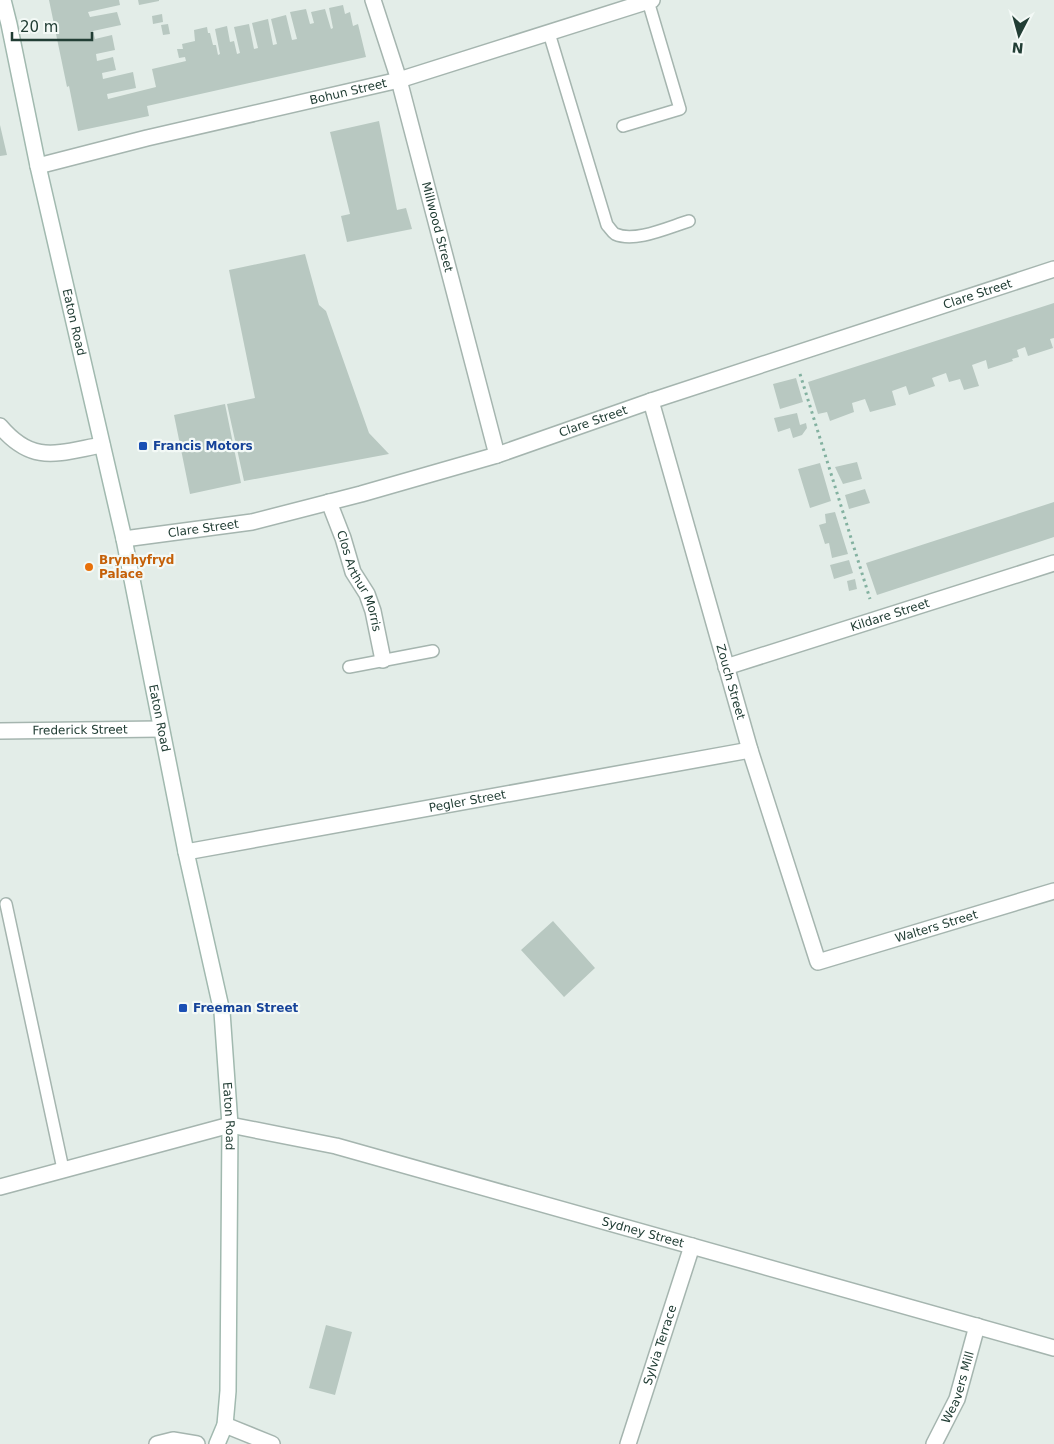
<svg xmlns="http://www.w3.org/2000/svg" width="1054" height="1444" viewBox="0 0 1054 1444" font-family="'DejaVu Sans',sans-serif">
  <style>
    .building { fill: #b8c8c1 }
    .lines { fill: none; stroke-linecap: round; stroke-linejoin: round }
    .lane-casing { stroke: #a5b5af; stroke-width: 14 }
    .street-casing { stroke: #a5b5af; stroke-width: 18 }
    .secondary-casing { stroke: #a1b9af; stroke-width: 18 }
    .path { stroke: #83b1a0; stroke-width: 3; stroke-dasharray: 2.5 4; stroke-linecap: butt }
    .lane { stroke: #fff; stroke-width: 11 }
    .street { stroke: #fff; stroke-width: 15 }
    .secondary { stroke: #fff; stroke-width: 15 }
    .transit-dot { fill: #1a4fb4; stroke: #f3f9f6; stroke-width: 2 }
    .food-dot { fill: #e8710a; stroke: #f3f9f6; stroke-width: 2 }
    .labels { text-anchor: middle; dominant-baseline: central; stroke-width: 4.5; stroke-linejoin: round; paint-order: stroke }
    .street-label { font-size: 12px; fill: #223e35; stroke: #f3f9f6 }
    .transit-label { font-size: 12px; font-weight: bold; fill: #164399; stroke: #f3f9f6; text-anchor: start }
    .food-label { font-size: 12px; font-weight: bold; fill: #c56008; stroke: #f3f9f6; text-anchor: start }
  </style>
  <rect width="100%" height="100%" fill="#e3ede8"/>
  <path class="building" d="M49 0H119L120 5 88 12 90 17 117 12 121 25 93 31 95 39 112 35 115 50 96 54 97 61 113 57 116 70 102 73 103 79 133 72 136 88 107 94 108 99 156 87 152 69 186 61 185 57 179 58 177 49H183L182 44 195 41 194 30 207 27 208 33H210L213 45H216L218 55 220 54 215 29 227 26 230 42 234 41 237 54 240 53 234 27 249 24 254 49 258 48 252 23 268 19 273 45 277 44 271 19 286 15 292 40 297 39 290 12 306 9 310 24 314 23 311 12 325 9 331 29 333 28 329 8 343 5 345 14 350 12 353 26 358 24 366 57 147 106 149 116 78 131 69 86 67 87Z
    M138 0H159V1L139 5Z
    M162 14 163 22 153 24 152 16Z
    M168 24 170 34 163 35 161 25Z
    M379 121 397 210 406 208 412 229 347 242 341 216 350 214 330 132Z
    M0 125 7 155 0 156Z
    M305 254 319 305 326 311 369 433 389 454 244 481 227 404 255 398 229 270Z
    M1054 303V338L1050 339 1053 348 1028 356 1025 347 1017 350 1019 357 1012 359 1013 361 988 369 986 360 972 365 979 386 964 390 960 379 949 382 946 373 932 378 935 386 909 395 906 386 892 391 896 405 870 412 865 399 852 403 854 412 830 421 827 412 818 414 808 382Z
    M796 378 803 402 780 409 773 384Z
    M225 404 241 483 190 494 174 415Z
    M797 413 800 425 806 423 807 428 802 435 793 438 790 428 778 432 774 418Z
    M857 462 862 479 843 484 835 467Z
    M820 463 831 501 810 508 798 469Z
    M865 489 870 503 849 509 845 495Z
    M1054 502V537L877 595 866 563Z
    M835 512 848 554 832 558 829 543 825 544 819 525 826 523 825 514Z
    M849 560 853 573 834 579 830 565Z
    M855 579 857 589 849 591 847 581Z
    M553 921 595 968 564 997 521 950Z
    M326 1325 352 1332 335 1395 309 1388Z"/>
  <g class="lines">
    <g class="lane-casing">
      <path id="lane" d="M549 33 607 225C610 228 612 232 615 234 635 243 669 227 689 221
        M623 126 680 109 648 1
        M349 667 433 651
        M6 904 63 1169"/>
    </g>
    <g class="street-casing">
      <g id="street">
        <path id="s1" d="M373 0 399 80 497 455"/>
        <path id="s2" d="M38 166 147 138 399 80 652 0"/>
        <path id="s3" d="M651 401 750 750 818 962 1054 891"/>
        <path d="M0 426C33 465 57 453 102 445"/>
        <path id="s4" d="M329 502 343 538 353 572 367 594 373 611 383 660"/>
        <path id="s5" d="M124 539 252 522 361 494 497 455 651 401 1054 269"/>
        <path id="s6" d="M726 667 1054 563"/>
        <path id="s7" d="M0 731 161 729"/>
        <path id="s8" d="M186 852 750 750"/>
        <path id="s9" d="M0 1187 230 1125 336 1146 1054 1348"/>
        <path d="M225 1425 272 1444"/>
        <path d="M157 1444 173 1440 197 1444"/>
        <path id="s10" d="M628 1444 692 1246"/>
        <path id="s11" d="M934 1444 957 1399 977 1326"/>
      </g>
    </g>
    <g class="secondary-casing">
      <g id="secondary">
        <path id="s12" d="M3 0 9 24 38 166 124 539 186 852 222 1012 230 1125 228 1391 225 1425 217 1444"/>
      </g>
    </g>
    <path class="path" d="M800 374 870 599"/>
    <use href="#lane" class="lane"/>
    <use href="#street" class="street"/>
    <use href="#secondary" class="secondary"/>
  </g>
  <g class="transit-dot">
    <rect x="138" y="441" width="10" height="10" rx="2.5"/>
    <rect x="178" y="1003" width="10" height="10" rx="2.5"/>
  </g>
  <circle class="food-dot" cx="89" cy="567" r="5"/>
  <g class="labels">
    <g class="street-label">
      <text stroke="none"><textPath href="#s2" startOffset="319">Bohun Street</textPath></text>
      <text stroke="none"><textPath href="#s1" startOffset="236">Millwood Street</textPath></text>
      <text stroke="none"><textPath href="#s5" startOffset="890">Clare Street</textPath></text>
      <text stroke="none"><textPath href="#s12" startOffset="330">Eaton Road</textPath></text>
      <text stroke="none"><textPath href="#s5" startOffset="485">Clare Street</textPath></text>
      <text stroke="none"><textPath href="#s5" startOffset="80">Clare Street</textPath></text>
      <text stroke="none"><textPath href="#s4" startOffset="85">Clos Arthur Morris</textPath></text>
      <text stroke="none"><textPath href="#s6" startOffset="172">Kildare Street</textPath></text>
      <text stroke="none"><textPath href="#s3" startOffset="292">Zouch Street</textPath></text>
      <text stroke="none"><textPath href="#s12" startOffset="735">Eaton Road</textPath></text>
      <text stroke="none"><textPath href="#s7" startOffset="80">Frederick Street</textPath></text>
      <text stroke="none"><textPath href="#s8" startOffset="286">Pegler Street</textPath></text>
      <text stroke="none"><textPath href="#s3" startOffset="709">Walters Street</textPath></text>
      <text stroke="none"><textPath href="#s12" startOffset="1140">Eaton Road</textPath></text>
      <text stroke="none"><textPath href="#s9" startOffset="665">Sydney Street</textPath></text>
      <text stroke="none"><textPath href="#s10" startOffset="104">Sylvia Terrace</textPath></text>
      <text stroke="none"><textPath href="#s11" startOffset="62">Weavers Mill</textPath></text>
    </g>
    <g class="transit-label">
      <text x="153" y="446">Francis Motors</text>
      <text x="193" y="1008">Freeman Street</text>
    </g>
    <g class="food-label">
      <text x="99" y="560">Brynhyfryd<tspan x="99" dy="14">Palace</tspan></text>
    </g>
  </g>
  <g transform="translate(1019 35) rotate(186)" stroke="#f3f9f6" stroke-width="4" paint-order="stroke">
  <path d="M0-4L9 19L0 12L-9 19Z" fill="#223e35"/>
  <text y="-8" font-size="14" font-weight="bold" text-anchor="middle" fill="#223e35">N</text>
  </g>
  <path d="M12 32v8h80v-8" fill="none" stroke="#223e35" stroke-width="2.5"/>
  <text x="20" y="32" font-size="15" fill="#223e35" stroke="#f3f9f6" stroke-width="4" paint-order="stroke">20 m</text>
</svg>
